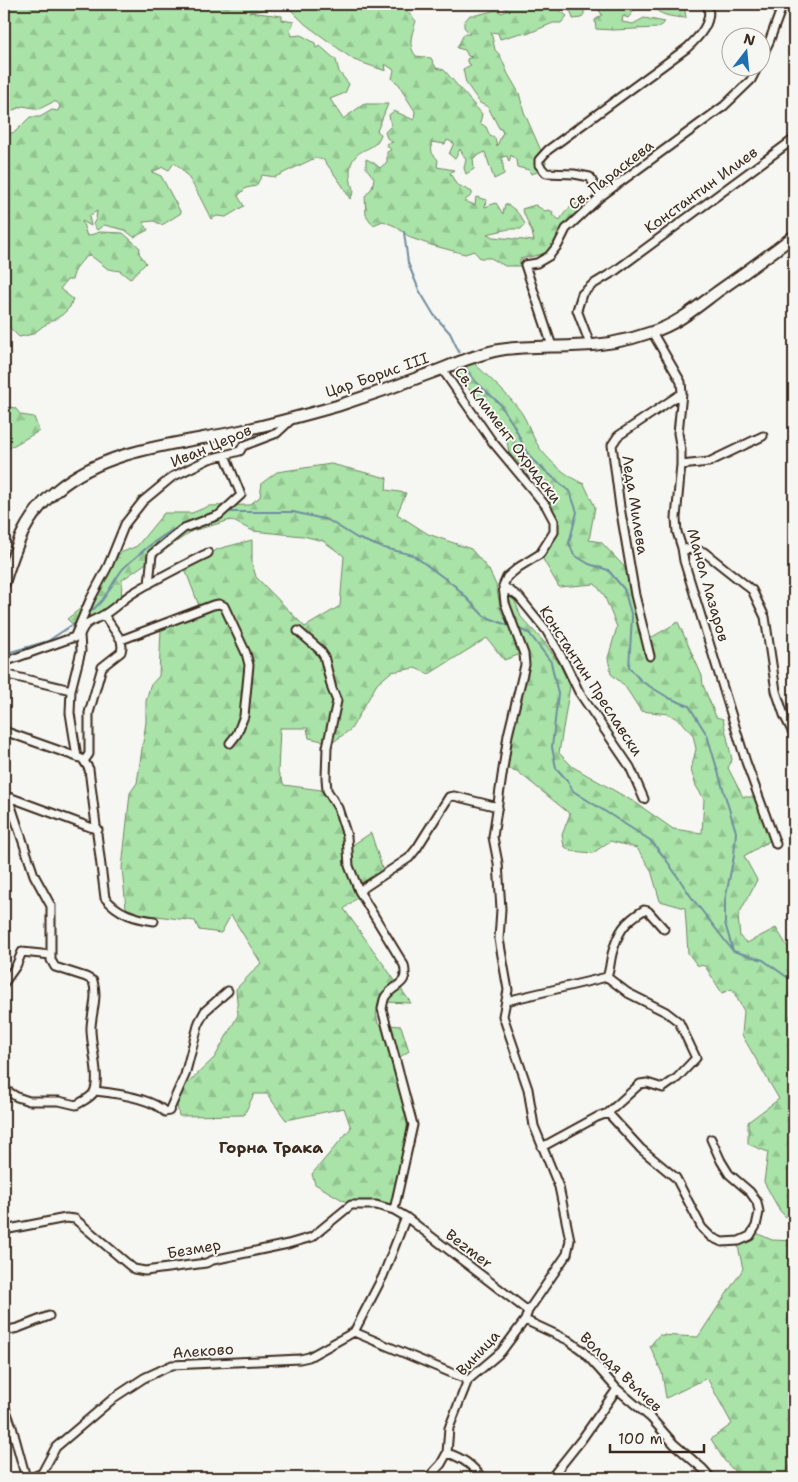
<svg xmlns="http://www.w3.org/2000/svg" width="798" height="1482" viewBox="0 0 798 1482" font-family="'Shantell Sans',sans-serif">
  <style>
    .forest { fill: url(#forest-firs); stroke: #728663 }
    .lines { fill: none; stroke-linecap: round; stroke-linejoin: round }
    .stream { stroke: #6f8e9e; stroke-width: 2 }
    .street-casing { stroke: #3b2a1e; stroke-width: 11 }
    .secondary-casing { stroke: #3b2a1e; stroke-width: 14 }
    .street { stroke: #f6f6f2; stroke-width: 7 }
    .secondary { stroke: #f6f6f2; stroke-width: 10 }
    .labels { text-anchor: middle; dominant-baseline: central; stroke-width: 4; stroke-linejoin: round; paint-order: stroke }
    .street-label { font-size: 15px; fill: #3b2a1e; stroke: #f6f6f2 }
    .neighbourhood-label { font-size: 16px; font-weight: bold; fill: #3b2a1e; stroke: #f6f6f2 }
  </style>
  <defs>
    <pattern id="forest-firs" width="22" height="20" patternUnits="userSpaceOnUse" patternTransform="scale(1.25)"><rect width="22" height="20" fill="#a9e3a8"/><path d="M5 1l3.5 6h-7zM16 11l3.5 6h-7z" fill="#92c390"/></pattern>
  </defs>
  <rect width="100%" height="100%" fill="#f6f6f2"/>
  <filter id="ink" filterUnits="userSpaceOnUse"><feTurbulence type="fractalNoise" baseFrequency=".02" numOctaves="2"/><feDisplacementMap in="SourceGraphic" scale="10" xChannelSelector="R" yChannelSelector="G"/><feConvolveMatrix kernelMatrix="1 2 1 2 8 2 1 2 1" color-interpolation-filters="sRGB"/></filter>
  <g filter="url(#ink)">
    <path class="forest" d="M4 4H398L400 8 405 9 416 21C412 34 407 45 416 56L431 58 436 68 444 70 482 114 480 123 486 127 490 136 495 138 497 146 503 132 499 128 488 107 480 103 466 83 463 69 471 65 467 62V59L472 57 468 56 465 50 457 48 464 34H470L464 27V22L470 15H477L496 10 502 13 508 10 501 6 503 4H562L557 6 559 10 567 16 561 23H553L527 34 521 33 500 39 498 33 491 32 495 50 500 55 508 74 519 93 524 112 546 162 544 170 531 174 529 170 517 167 516 160 511 155 509 162 507 156 502 157 504 174 494 179 485 152 473 158 474 169 466 174 464 168 466 160 460 149 455 159 449 154 454 143 447 140 445 144 431 142 432 153 438 160 437 167 454 170 450 173 456 184 472 192V195L464 201 475 205 476 197 486 200 485 207 496 203 503 214 505 204C514 207 520 215 525 224L521 229H509L487 234 493 237 534 241 532 232 522 209 535 205 545 211 549 210 553 212 552 215 560 220C565 211 571 205 581 202L582 209 565 223 556 243 548 253 520 259V266H505L491 258H480L474 251 465 254 431 245 411 238 395 226 383 221 373 225 366 215 365 196 372 188 374 178 366 168V159L374 163 380 168 387 162V152L391 150 386 144 393 142 387 138 385 132 391 126 389 115 394 111 414 120 415 111 404 94 399 84 392 79 394 70 385 64 386 71 354 60 305 24 288 7H277L249 12 282 16V20L294 22 290 30 292 36 301 35 315 43 316 48 320 46 336 60 339 72 349 84 345 93 330 99 343 119 364 104H388L377 131 381 134C376 150 363 147 355 157 347 166 350 182 354 192L350 199 342 185 324 160 315 158 275 177 262 175 256 186 246 188 238 196 244 206 226 217 217 216 211 219C203 204 189 171 174 163L169 170 163 167 152 172 161 176 181 213 162 225 154 221 143 222 148 230 134 237 125 230 104 225 97 230 93 224 96 219 97 211 89 216 91 226 82 221 87 236 100 232 123 233 140 248 139 253 146 263C141 269 135 272 130 279L120 271 108 269 90 255C81 259 74 270 72 280H67L60 289 73 299 70 307 62 315 43 326 33 334 19 337 7 325 4 330V135L15 132 30 117H40L52 110 58 111 60 106 57 102H53L39 109 23 106 4 114Z
      M566 4H636L637 7 628 18 623 16 622 22 633 24 644 18 665 22 657 28 613 30 596 29 595 20 602 15 598 8 584 9V14L581 18 573 19 571 12 564 7Z
      M650 4H684L686 18C672 17 659 16 650 4Z
      M472 361C489 378 507 393 521 412 527 421 530 431 535 440 543 457 567 477 584 484L595 507 589 540 601 542 633 576 647 640 678 622 702 676 703 685 716 717 723 719 732 760 728 768 743 797H754L771 840 744 856 757 880 738 916 740 937 747 943 776 928 794 957V1225L780 1211 764 1182 768 1152 748 1144V1122L779 1099 742 1035 744 1011 732 989 722 993 705 966 697 965 688 953 685 908 660 901 651 870 637 848 610 841 593 853 571 851 564 846 562 835 570 814 517 771 505 768 525 665 503 593 513 596 521 617 545 643 560 665 570 686 559 753 573 767 636 803 673 829 702 833 704 799 696 786 691 770 696 749 693 735 683 723 669 714 641 711 624 685 611 674 608 658 617 627 604 595 595 584 559 587 540 554 554 532 546 506 555 486 527 472 509 453 505 429 487 405 460 381 453 370Z
      M4 406 15 408 21 415 34 417 39 431 9 448 4 458Z
      M331 464 387 478 386 490 406 493 397 514 428 534 471 549 489 570 496 585 501 611 516 638 521 654 504 660 487 638 429 674 415 668 391 672 377 684 351 729 332 743 309 738 307 728H280L278 772 284 785 321 790 334 810 348 848 371 833 384 874 344 909 411 1003 384 1002 376 1012 378 1024 401 1026 409 1051 394 1061 406 1099 408 1148 396 1206 383 1209 346 1202 315 1184 312 1174 351 1128 344 1108 286 1120 267 1094H254L244 1115 179 1116 177 1105 182 1089 215 1057 238 1015 236 989 261 963 231 915 221 933 199 930 195 921 141 914 126 908 122 868 130 793 137 783 146 722V701L150 686 159 676 161 629 201 611 185 569 218 549 252 540V563L256 577 305 627 340 606 344 556 323 541 303 536 253 531 231 520 192 531 122 580 121 602 79 630 67 619 85 605 99 591 111 557 137 546 164 513H192L209 506 249 505 260 497 262 483 277 472Z
      M756 1233 772 1240 794 1241V1478L749 1477 735 1472 724 1460 711 1439 732 1424 707 1378 666 1398 662 1373 650 1346 659 1335 698 1337 743 1269 736 1237Z"/>
    <g class="lines">
      <path class="stream" d="M404 232 408 263 419 290 434 315 450 333 459 352
        M466 368 475 381 499 403 513 424 529 457 570 492 577 512 569 543 574 555 589 564 608 570 624 589 632 617 629 667 641 681 669 698 689 706 707 735 736 832 734 856 725 900V923L733 951 763 960 794 982
        M226 512H293L328 520 357 538 384 548 413 555 455 586 484 616 512 627
        M86 615C107 600 108 589 122 570 126 565 131 561 136 557 157 538 179 524 206 516
        M516 628 529 633 551 662 558 694 552 747 556 768 567 780 573 791 650 840 665 858 692 898 733 951
        M4 654 48 641 78 621"/>
      <g class="street-casing">
        <path id="street" d="M760 60 769 42 783 4
          M600 197 590 177 574 174 546 173 539 165V160L548 150 687 48C699 37 714 21 707 4
          M652 332 681 382 682 393 678 433 681 450V465L676 518 677 532 682 548 684 561 746 762 776 844
          M590 344 577 310 582 294 592 285 615 271 794 139
          M552 346 525 265 537 263 549 256 558 245 566 229 600 197 724 106 751 80 757 68
          M681 465 709 462 763 436
          M682 548 704 552 752 590 765 617 776 691 784 715 794 735
          M149 584 152 554 184 528 219 515 241 495 225 455
          M503 586 519 597 546 630 564 661 579 692 630 767 644 799
          M298 631 319 649 324 656 332 689 337 701 327 747 326 778 327 790 338 808 347 836 349 866 359 891 404 965C409 986 395 983 385 997 383 1001 383 1005 382 1009L413 1125 394 1210
          M74 638 90 600 108 566 125 524 143 501 172 477 209 459 240 451 243 446 277 433 292 419
          M121 640 213 605 219 604 224 606 246 653 249 665 244 716 237 734 230 743
          M650 656 635 595 620 507 612 445 618 436 682 393
          M4 662 80 635C86 619 93 622 105 614 115 608 123 599 133 593 157 578 182 566 208 553
          M4 674 71 690
          M4 731 80 758
          M77 757 70 713 71 690 81 651 80 635
          M84 761 89 769 105 898C119 914 134 918 154 921
          M84 761 89 754V713L102 667 121 652 122 647 121 640 104 615
          M6 796 98 830
          M359 891 409 858 417 848 449 797 454 796 498 807
          M4 983 16 966 22 952 51 955
          M506 1001 607 977C610 970 610 962 612 954 618 932 624 922 644 910L648 911 664 929
          M4 1089 17 1097 29 1101H59L76 1105C81 1102 91 1098 94 1092 101 1078 90 1043 91 1027 92 1011 98 997 93 981L86 977 55 967 51 960V906L34 875 8 797
          M95 1091C114 1093 152 1098 165 1112L169 1111 185 1075 199 1022 205 1011 228 991
          M608 1113 641 1149 676 1178 702 1228 711 1237 722 1242 739 1241 750 1236 756 1226 759 1212 757 1202 750 1192 729 1174 721 1161 711 1139
          M542 1147 597 1117 608 1113 640 1084 647 1083 663 1088 677 1078 696 1058 679 1022 666 1012 628 993 607 977
          M4 1230 66 1218 75 1219 129 1265 134 1269 145 1271 206 1263 213 1260 288 1244 312 1237 351 1205H376L394 1210 406 1217 528 1311
          M525 1320 568 1340 583 1351 617 1389 651 1418 674 1444 703 1469 711 1478
          M4 1331 18 1328 49 1316
          M354 1332 383 1276 406 1217
          M354 1332 468 1380
          M4 1405 12 1427 26 1478
          M447 1453C463 1458 472 1465 482 1478
          M31 1478 42 1473 56 1447 115 1397 144 1378 172 1365 300 1359 309 1357 354 1332
          M428 1478 441 1464 447 1453 449 1428 468 1380 501 1352 525 1320 528 1311 567 1254 570 1240 559 1187 534 1126 528 1089 503 1016 508 990 499 939 501 909 498 863 493 837 508 735 525 665 524 654 505 603 503 586 507 577 519 567 540 554 554 532V521L546 506 491 440 442 369
          M551 1478 582 1439 617 1389"/>
      </g>
      <g class="secondary-casing">
        <path id="secondary" d="M4 583C16 546 25 516 57 490 107 448 179 444 240 431 272 424 305 415 337 406 371 395 405 383 439 370 459 362 478 354 499 350 523 346 548 347 572 346 598 346 627 341 652 332 676 325 697 307 717 292 743 274 769 255 794 236"/>
      </g>
      <use href="#street" class="street"/>
      <use href="#secondary" class="secondary"/>
    </g>
  </g>
  <g class="labels">
    <g class="street-label">
      <text transform="translate(611 175) rotate(-38)">Св. Параскева</text>
      <text transform="translate(701 190) rotate(-36)">Константин Илиев</text>
      <text transform="translate(377 375) rotate(-19)">Цар Борис III</text>
      <text transform="translate(508 435) rotate(53)">Св. Климент Охридски</text>
      <text transform="translate(211 446) rotate(-23)">Иван Церов</text>
      <text transform="translate(635 505) rotate(81)">Леда Милева</text>
      <text transform="translate(708 585) rotate(74)">Манол Лазаров</text>
      <text transform="translate(591 681) rotate(57)">Константин Преславски</text>
      <text transform="translate(194 1249) rotate(-10)">Безмер</text>
      <text transform="translate(469 1249) rotate(37)">Bezmer</text>
      <text transform="translate(203 1351) rotate(-4)">Алеково</text>
      <text transform="translate(478 1353) rotate(-47)">Виница</text>
      <text transform="translate(621 1372) rotate(44)">Володя Вълчев</text>
    </g>
    <g class="neighbourhood-label">
      <text x="271" y="1147">Горна Трака</text>
    </g>
  </g>
  <rect width="798" height="1482" fill="none" stroke="#f6f6f2" stroke-width="20"/>
  <rect x="10" y="10" width="778" height="1462" fill="none" stroke="#3b2a1e" stroke-width="2" filter="url(#ink)"/>
  <g transform="translate(746 52) rotate(16)"><circle r="24" fill="#f6f6f2" stroke="#aba49d"/>
  <path d="M0-4L9 19L0 12L-9 19Z" fill="#1f6fb2"/>
  <text y="-8" font-size="14" font-weight="bold" text-anchor="middle" fill="#3b2a1e">N</text>
  </g>
  <path d="M610 1444v8h94v-8" fill="none" stroke="#3b2a1e" stroke-width="2.5"/>
  <text x="618" y="1444" font-size="15" fill="#3b2a1e" stroke="#f6f6f2" stroke-width="4" paint-order="stroke">100 m</text>
</svg>
